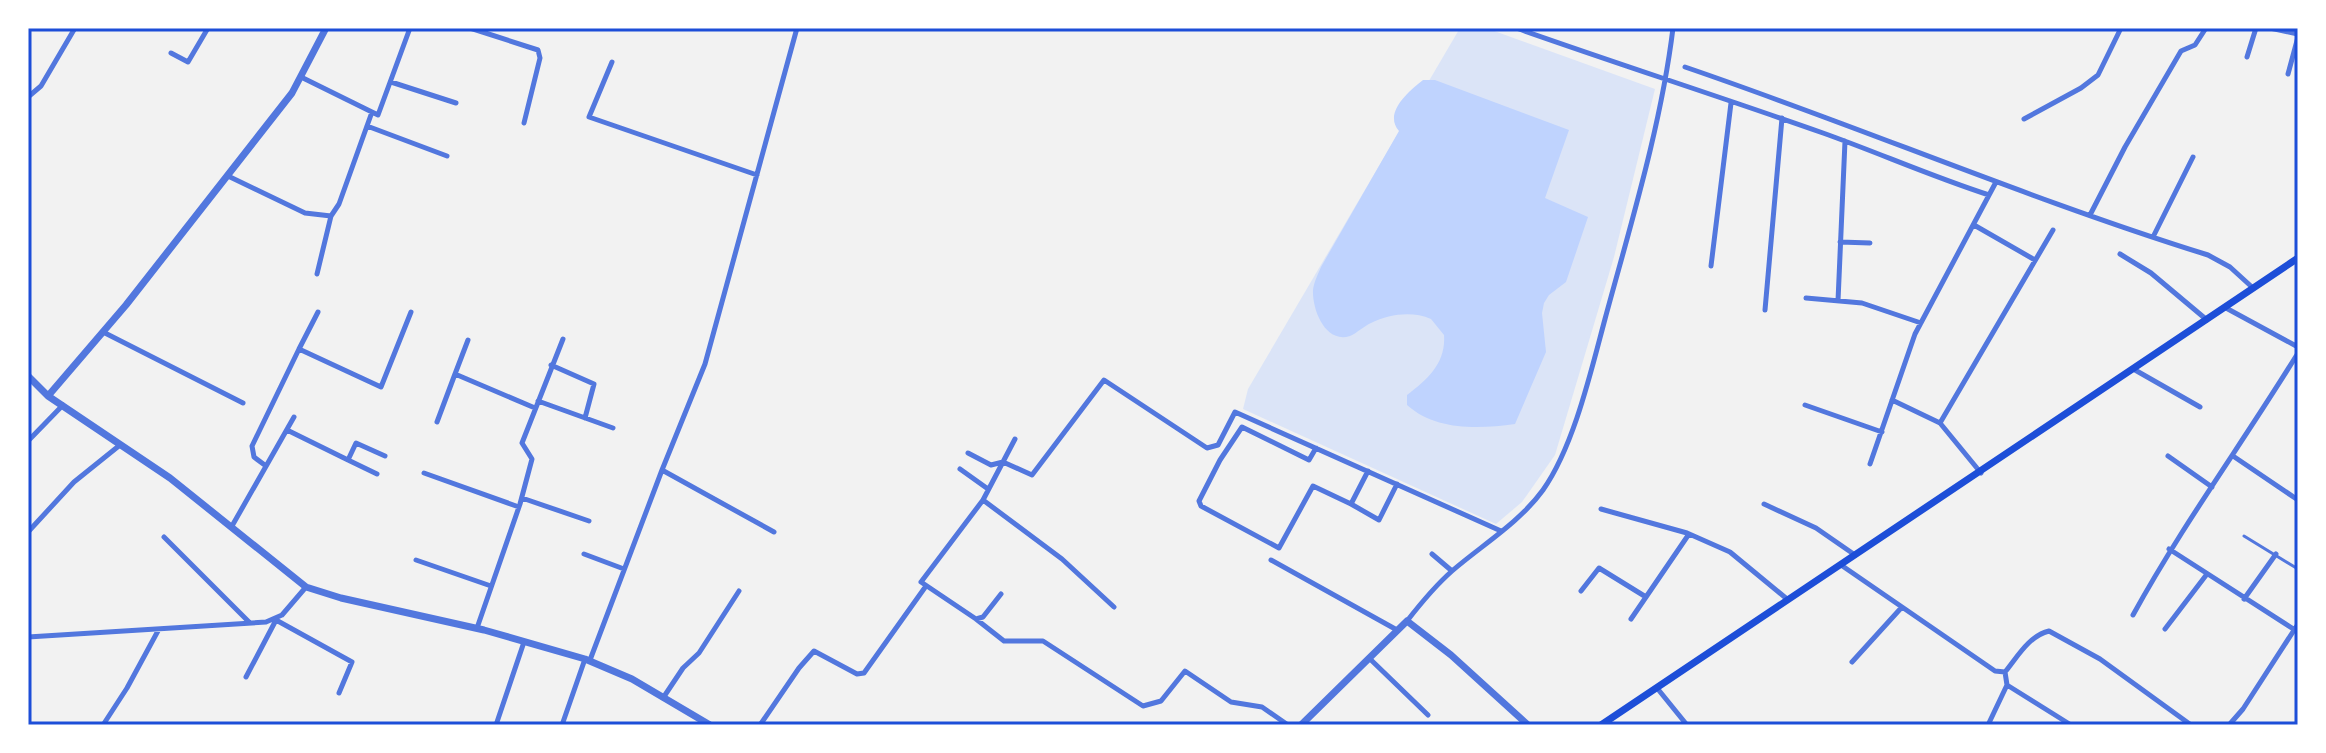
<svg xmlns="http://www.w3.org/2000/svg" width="2326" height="753" viewBox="0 0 2326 753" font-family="Rubik,sans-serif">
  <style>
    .green { fill: #dbe4f7 }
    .water { fill: #bfd3fe }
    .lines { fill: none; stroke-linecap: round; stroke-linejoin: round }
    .service { stroke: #5277de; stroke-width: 3 }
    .minor { stroke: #5277de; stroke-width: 5 }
    .tertiary { stroke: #5277de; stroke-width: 7 }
    .secondary { stroke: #1d4ed8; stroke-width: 7 }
    .neatline { fill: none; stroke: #1d4ed8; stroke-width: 3 }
  </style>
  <rect width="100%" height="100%" fill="#f2f2f2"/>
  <path class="green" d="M1460 28H1486L1655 89 1614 257 1555 455 1522 502 1496 524 1243 409 1248 389Z"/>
  <path class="water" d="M1423 80H1435L1569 130 1545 198 1588 217 1566 282 1549 295 1544 303 1542 313 1546 352 1515 424C1479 429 1436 431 1407 405V395C1428 379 1446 363 1444 335L1431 319C1412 311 1390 314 1371 323 1364 326 1357 333 1350 336 1325 344 1312 309 1313 290 1314 282 1318 274 1321 267L1399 131C1383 113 1409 91 1423 80Z"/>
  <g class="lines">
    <path class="service" d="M2244 536 2298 569"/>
    <path class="minor" d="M470 28 538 50 540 58 524 123
      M1516 28C1618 64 1721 97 1823 133 1879 153 1933 177 1989 195
      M2270 28 2298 34
      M171 53 188 62 208 28
      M2247 57 2256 28
      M612 62 589 117 757 175
      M1685 67C1861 127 2031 200 2208 255L2230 267 2253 288
      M2288 74 2298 37
      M301 77 378 115 410 28
      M391 82 456 103
      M28 97 41 86 75 28
      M2024 119 2081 88 2098 75 2121 28
      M367 126 447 156
      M228 176 305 213 331 216 317 274
      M2090 215 2125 147 2181 51 2195 45 2206 28
      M331 216 339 204 372 112
      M1974 225 2035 260
      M2153 237 2193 157
      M1840 242 1870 243
      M2120 254 2151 273 2207 320
      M1711 266 1731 103
      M1806 298 1862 303 1921 323
      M1838 301 1845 141
      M2226 308 2298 347
      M1765 310 1782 118
      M103 332 243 403
      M299 349 318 312
      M551 365 594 384 585 418
      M2135 370 2200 407
      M455 374 468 340
      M1892 400 1940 423 1981 473
      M538 401 613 428
      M1805 405 1882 432
      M437 422 455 374 535 408
      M1940 423 2053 230
      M287 430 348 460 356 443 385 456
      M28 441 63 405
      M1316 448 1309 460 1242 427 1220 460 1199 501 1201 506 1279 548 1313 486 1351 504 1368 471
      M968 453 991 465 1003 462 1032 475 1104 380 1207 448 1218 445 1235 412 1501 531
      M2168 456 2212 487
      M2233 456 2298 500
      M348 460 377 474
      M1870 464 1915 334 1996 182
      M266 466 254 457 252 446 299 349 381 387 411 312
      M960 469 988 489
      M662 470 774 532
      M424 473 519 507
      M522 498 589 521
      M983 500 1015 439
      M1351 504 1379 520 1397 484
      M1764 504 1816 528 1855 555
      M1601 509 1687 533 1730 552 1787 599
      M232 526 294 417
      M28 532 74 482 120 445
      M164 537 249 622
      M2169 549 2295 630
      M584 554 624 569
      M1432 554 1452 571
      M416 560 491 586
      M1271 560 1397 630
      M1841 565 1995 671 2005 672C2018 656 2029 636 2049 631L2100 659 2191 725
      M1581 591 1599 568 1646 597
      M1001 594 983 617 976 619 921 582 983 500 1062 559 1114 607
      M2244 599 2276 554
      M2133 615C2183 524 2244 441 2298 353
      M976 619 1004 641H1043L1143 706 1161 701 1185 671 1231 702 1262 707 1288 725
      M1631 619 1689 534
      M1407 621C1421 603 1435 586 1452 571 1482 545 1519 523 1543 490 1574 446 1591 371 1605 319 1631 223 1661 126 1673 28
      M477 628 520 504 532 459 522 443 563 339
      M2165 629 2207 574
      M28 637 266 622 282 615 306 587
      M1369 658 1428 715
      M590 660 662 470 705 364 797 28
      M1852 662 1902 607
      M246 677 276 620 352 662 339 693
      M2007 685 2071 725
      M1657 688 1687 725
      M663 698 683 668 699 653 739 591
      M103 725 127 688 159 629
      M496 725 524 642
      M562 725 585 659
      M760 725 799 668 814 651 857 674 864 673 926 586
      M1988 725 2007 685 2005 672
      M2229 725 2243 709 2298 624"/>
    <path class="tertiary" d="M28 376 48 396 170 478 306 587 341 598 484 630 585 659 632 679 710 725
      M48 396 126 305 292 93 326 28
      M1301 725 1407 621 1451 655 1528 725"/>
    <path class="secondary" d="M1601 725 2298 258"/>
  </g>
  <rect width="2326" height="753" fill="none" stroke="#ffffff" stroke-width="60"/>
  <rect x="30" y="30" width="2266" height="693" class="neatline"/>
</svg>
